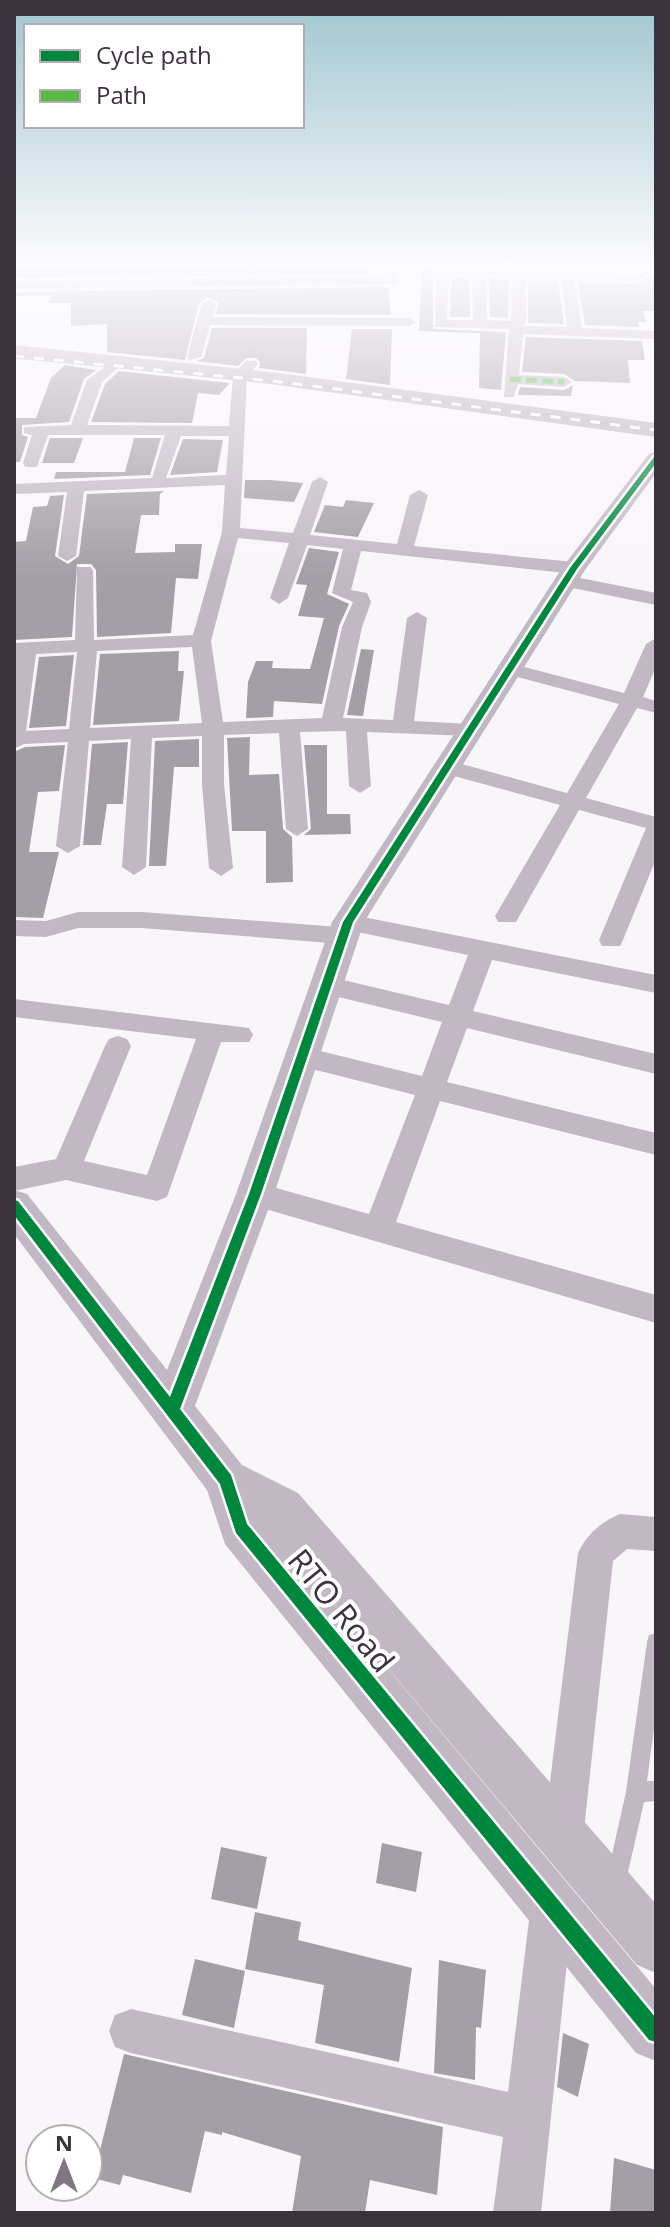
<svg xmlns="http://www.w3.org/2000/svg" width="670" height="2227" viewBox="0 0 670 2227" font-family="'Open Sans',sans-serif">
  <style>
    .building { fill: #a49fa6 }
    .lines { fill: none; stroke-linecap: round; stroke-linejoin: round }
    .service { fill: #c2b8c4; fill-rule: evenodd }
    .minor { fill: #c2b8c4; fill-rule: evenodd }
    .tertiary { fill: #c2b8c4; fill-rule: evenodd }
    .secondary { fill: #c1b6c3; fill-rule: evenodd }
    .rail-casing { stroke: #bab4bc; stroke-width: 5 }
    .rail { stroke: #fff; stroke-width: 3; stroke-dasharray: 10; stroke-linecap: butt }
    .quiet { stroke: #58b947; stroke-width: 5; stroke-dasharray: 11 5; stroke-linecap: butt }
    .cycleway-casing { stroke: #fff; stroke-width: 5 }
    .cycleway { fill: #00873e; fill-rule: evenodd }
    .labels { text-anchor: middle; dominant-baseline: central; stroke-width: 8; stroke-linejoin: round; paint-order: stroke }
    .near-street-label { font-size: 32px; fill: #3b323d; stroke: #fff }
  </style>
  <rect width="100%" height="100%" fill="#f9f6fa"/>
  <path class="building" d="M14 265H369L370 274 14 278Z
    M422 265H439L433 270V329L506 332 501 390 479 388 480 333 419 331Z
    M452 277 469 278 470 317H450Z
    M489 278 509 279 508 318 490 317Z
    M646 278H656V311H643L646 322H638L639 327 585 325 578 282 636 284Z
    M528 280 558 281 564 324 528 323Z
    M388 287 391 315 216 314 219 303 208 297 199 303 185 360 107 352V324L71 326V303H49L51 296H14V292Z
    M212 328H307L306 374 259 368 260 362 256 358H246L238 366 196 361 204 358Z
    M352 329H392L390 385 346 379Z
    M526 337 642 341 645 360H628L630 383 575 381 564 374 522 372Z
    M65 365 96 370 84 379 69 422 22 425V435L28 437 20 462H14V418H36L51 378Z
    M119 371 229 383V384L219 395 198 393 192 423 91 422 105 384Z
    M573 385 571 396 518 395 520 387 564 390Z
    M50 438H83L74 463H42Z
    M134 438H161L150 475 54 479 56 472H125Z
    M183 439 223 440 217 472 170 475Z
    M245 480H271L303 483 294 502 244 498Z
    M164 491 160 494 159 515H141L135 553 175 552V544H202L198 579 176 578 171 633 97 637 96 570 91 564H77L72 637 14 640V542L26 541 33 507 47 506 50 496 64 495 55 556 68 564 79 556 87 494Z
    M346 500 374 503 358 537 314 532 325 505 343 507Z
    M309 548 339 552 327 594 349 604 339 626 322 704 274 701 273 717 246 718 248 682 256 661H273L272 668 310 669 324 618 298 616 307 585 296 584Z
    M361 649 374 650 363 716 347 715Z
    M179 651 178 671H184L179 721 93 725 100 654Z
    M74 655 66 726 29 728 39 657Z
    M250 737 249 775 279 774 283 829 292 837 293 882 266 883V831H232L227 738Z
    M199 739V767H174L166 866H149L155 741Z
    M128 742 123 804H107L101 845H83L92 744Z
    M65 745 59 791 38 792 29 852H59L43 918 14 917 16 751 25 747Z
    M304 745H327V814H350L351 834 304 835 311 829Z
    M382 1843 422 1852 416 1892 376 1883Z
    M221 1847 267 1857 257 1909 211 1899Z
    M255 1912 301 1922 298 1940 412 1968 399 2062 315 2043 324 1985 245 1969Z
    M195 1959 245 1971 234 2028 182 2015Z
    M439 1960 486 1970 481 2028 476 2027 475 2080 434 2073Z
    M563 2033 589 2044 578 2097 557 2087Z
    M124 2054 443 2127 437 2195 370 2180 365 2213H292L301 2156 222 2132V2135L205 2131 191 2193 123 2175 120 2185 93 2178Z
    M614 2158 656 2170V2213H610Z"/>
  <g class="lines">
    <path class="service" d="M656 1633V1714L647 1781H656V1801L644 1802 626 1881 623 1888 616 1891 609 1888 606 1881 626 1792 647 1642 649 1635Z"/>
    <path class="minor" d="M386 265H400L397 284 14 289V281L386 277Z
      M559 265H573V271L641 274 643 277 636 281 574 279 582 328 656 331V339L523 334 519 375 564 377 572 382 564 387 518 384 514 397H504L509 329 435 327 436 270 443 266 560 270ZM449 274 472 275 473 320H447ZM486 275 512 276 511 321 487 320ZM525 277 561 278 567 327 523 326 527 318Z
      M209 300 216 304 212 317 409 318 416 322 409 326 210 325 201 357 189 360 187 357 202 304Z
      M115 360 122 364 102 382 87 425 229 426 233 375 246 361H256L258 364 247 376 240 528 293 533 312 482 320 477 328 482 310 535 397 544 410 495 419 490 428 495 414 546 574 562 583 568 574 574 361 551 351 590 367 593 371 602 362 627 343 718 393 720 407 618 417 612 427 618 414 721 470 724 481 730 470 736 367 732 371 786 360 793 349 786 346 731 300 732 308 829 297 836 286 829 279 733 224 735V784L233 868 221 876 209 868 202 784V736L152 738 146 867 134 875 122 867 131 739 89 741 80 846 68 853 56 846 68 742 24 744 14 749V643L75 640 77 567H91L93 571 94 640 193 635 222 532 225 485 84 491 76 556 67 561 58 556 67 492 14 494V484L152 478 165 435H48L37 467H25L23 463 32 435 24 433V427L71 425 87 380ZM181 436H229L226 475 166 478ZM238 538 289 543 270 598 279 604 288 598 307 545 343 549 332 593 353 602 342 627 322 718 223 722 211 641ZM192 647 202 723 90 728 97 651ZM77 652 69 729 26 731 36 654Z
      M565 575 656 593V605L558 585V577Z
      M656 638V667L643 697 656 701V713L637 708 586 798 656 817V859L623 940 620 946H602L599 940 646 828 579 810 516 922H498L495 916 560 805 439 772 436 767 447 760 567 793 619 704 502 673 499 669 509 663 624 693 646 644Z
      M78 912H142L339 927 336 922 339 916 348 914 656 975V993L492 960 473 1011 656 1054V1074L467 1028 447 1082 656 1133V1155L440 1101 396 1222 656 1295V1323L255 1206 245 1202 240 1194 245 1186 255 1182 369 1214 415 1095 300 1066 290 1063 287 1056 290 1049 300 1046 422 1076 442 1022 326 994 317 991 313 985 317 979 326 976 449 1005 468 955 353 931 355 936 352 942 343 944 142 928H78L46 937 14 936V920L46 921Z
      M14 999 249 1028 253 1035 249 1042H221L167 1197 157 1201 66 1180 14 1191V1167L56 1159 105 1046 109 1039 118 1036 127 1039 131 1046 84 1161 147 1175 196 1039 14 1017Z
      M620 1514 656 1517V1551L627 1549 613 1561 583 1839 577 1853 563 1859 549 1853 543 1839 578 1553C586 1535 602 1521 620 1514Z
      M552 1883 567 1889 573 1904 541 2213H493L503 2137 131 2053 115 2047 109 2031 115 2015 131 2009 508 2092 531 1904 537 1889Z"/>
    <path class="tertiary" d="M656 452V473L585 570 364 922 274 1194 195 1406 242 1465 298 1493 656 1904V1973L637 1965 266 1523 656 1989V2061L636 2053 225 1544 207 1490 14 1234V1190L27 1194 167 1370 236 1194 332 922 562 568 649 454Z"/>
    <path class="secondary" d="M14 345 270 372 656 423V437L270 384 14 357Z"/>
    <g class="rail-casing">
      <path id="rail" d="M14 356 273 381 656 430"/>
    </g>
    <use href="#rail" class="rail"/>
    <path class="quiet" d="M510 379 564 382"/>
    <g class="cycleway-casing">
      <path id="cycleway" d="M656 456V463L577 569 353 922 261 1194 180 1409 231 1475 247 1524 656 2018V2042L649 2040 236 1533 220 1484 14 1215V1200L18 1201 170 1397 249 1194 343 922 570 568 654 457Z"/>
    </g>
    <use href="#cycleway" class="cycleway"/>
  </g>
  <linearGradient id="sky" x2="0" y2="1"><stop stop-color="#a0c6d0"/><stop offset="0.46" stop-color="#fcfbfd"/><stop offset="1" stop-color="#fcfbfd" stop-opacity="0"/></linearGradient>
  <rect width="670" height="577" fill="url(#sky)"/>
  <g class="labels">
    <g class="near-street-label">
      <text transform="translate(342 1610) rotate(51)">RTO Road</text>
    </g>
  </g>
  <rect width="670" height="2227" fill="none" stroke="#3b323d" stroke-width="32"/>
  <rect x="24" y="24" width="280" height="104" fill="#ffffff" stroke="#b1adb1" stroke-width="2"/>
  <rect x="40" y="50" width="40" height="12" fill="#00873e" stroke="#b1adb1" stroke-width="2"/>
  <text x="96" y="64" font-size="24" fill="#3b323d">Cycle path</text>
  <rect x="40" y="90" width="40" height="12" fill="#58b947" stroke="#b1adb1" stroke-width="2"/>
  <text x="96" y="104" font-size="24" fill="#3b323d">Path</text>
  <g transform="translate(64 2163)"><circle r="38" fill="#ffffff" stroke="#b1adb1" stroke-width="2"/>
  <path d="M0-6L14 30L0 20L-14 30Z" fill="#7e777f"/>
  <text y="-12" font-size="22" font-weight="bold" text-anchor="middle" fill="#3b323d">N</text>
  </g>
</svg>
